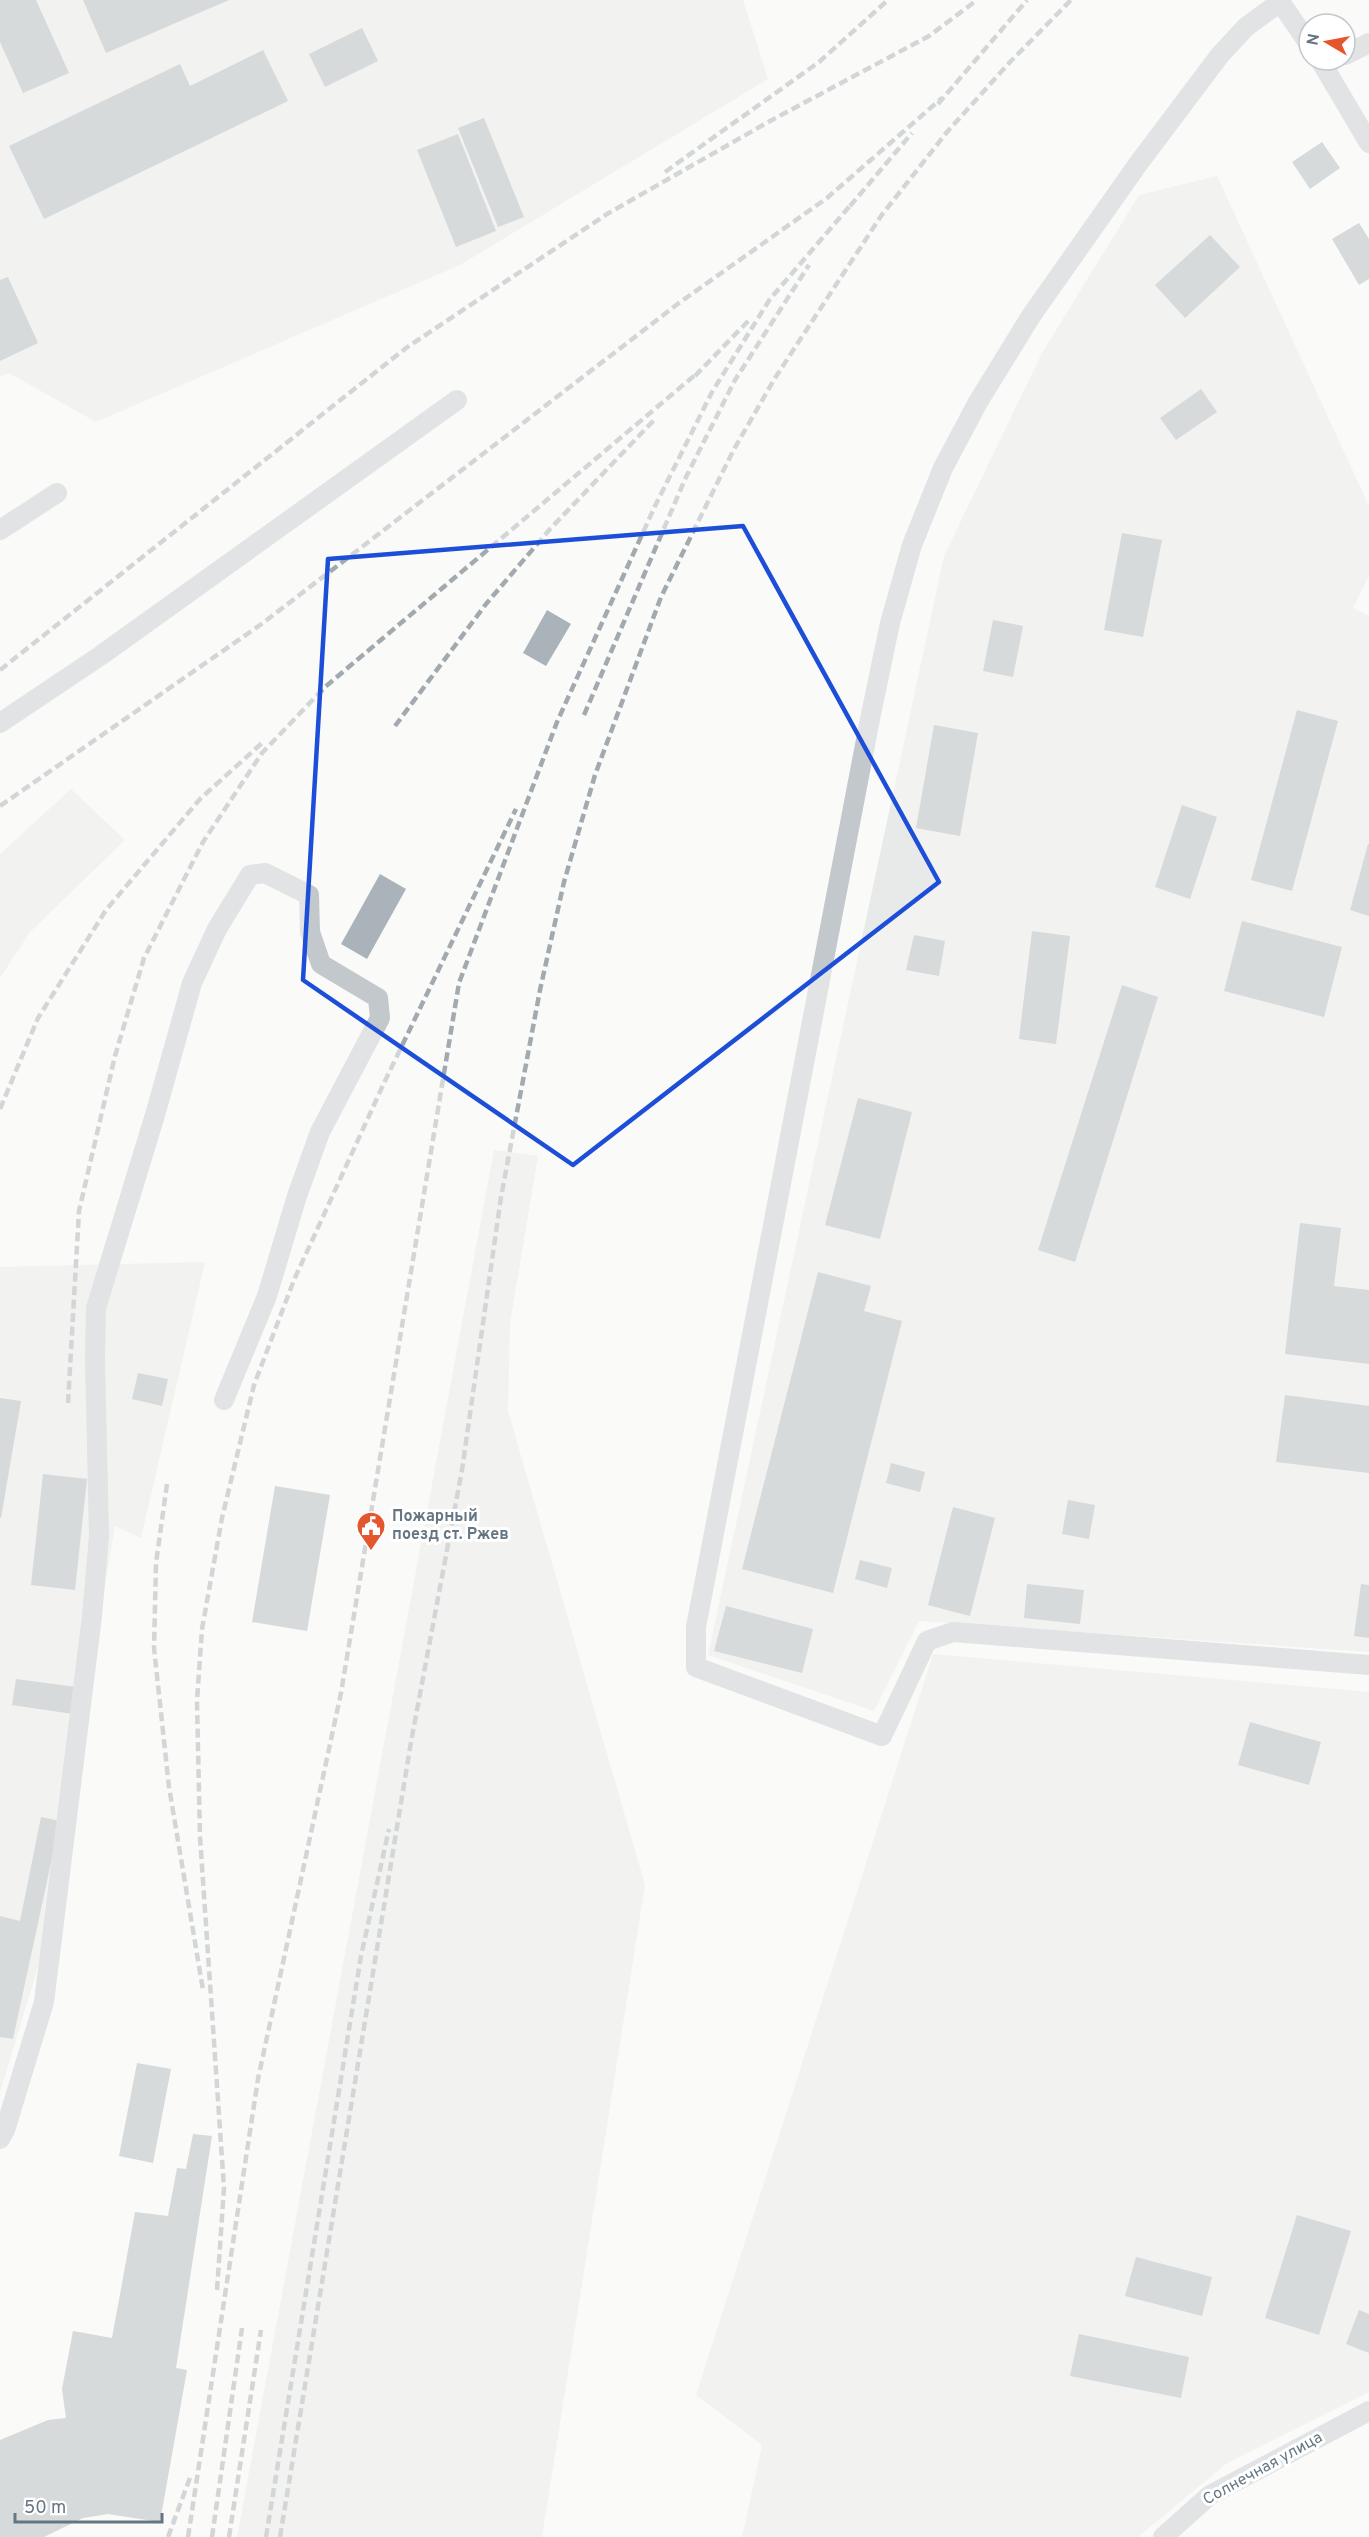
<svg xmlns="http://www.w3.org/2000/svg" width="1369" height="2537" viewBox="0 0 1369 2537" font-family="Overpass,sans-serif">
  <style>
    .built { fill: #e8e9e9 }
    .building { fill: #aab3b9 }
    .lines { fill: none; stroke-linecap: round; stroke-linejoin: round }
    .minor { stroke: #c3c8cc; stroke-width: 20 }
    .rail { stroke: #a2aab0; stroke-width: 4.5; stroke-dasharray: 9 4.5; stroke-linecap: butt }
    .marked { fill: none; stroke: #1d4ed8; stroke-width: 4.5; stroke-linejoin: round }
    .labels { text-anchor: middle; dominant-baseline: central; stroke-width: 6; stroke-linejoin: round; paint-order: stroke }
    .poi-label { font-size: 16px; font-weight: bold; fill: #657683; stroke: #fff; text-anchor: start }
    .street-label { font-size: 16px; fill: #657683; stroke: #fff }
  </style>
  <rect width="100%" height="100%" fill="#fafaf8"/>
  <path class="built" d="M0 0H743L768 79 460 265 96 422 9 373 0 377Z
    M1217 176 1369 506V576L1353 608 1369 616V1652L919 1621 874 1711 708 1655 944 556 1042 353 1139 195Z
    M71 789 125 840 30 932 0 978V854Z
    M494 1150 538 1156 510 1323 508 1411 645 1885 542 2537H237Z
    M205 1262 141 1538 115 1526 46 1941 0 2092V1267Z
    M933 1654 1369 1692V2392L1227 2463 1138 2537H742L762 2445 696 2395Z"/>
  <path class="building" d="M0 0H36L69 73 23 93 0 42Z
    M83 0H229L106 53Z
    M362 28 378 61 325 87 309 54Z
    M263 50 288 101 44 219 9 146 180 64 190 86Z
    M484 118 524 217 498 227 458 128Z
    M458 134 496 231 456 247 417 150Z
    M1322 142 1340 168 1310 189 1292 162Z
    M1359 223 1369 239V279L1359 285 1332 239Z
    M1210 235 1240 267 1185 318 1155 285Z
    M8 277 38 343 0 361V280Z
    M1201 389 1217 412 1176 440 1160 418Z
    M1122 533 1162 540 1143 637 1104 630Z
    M547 610 571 624 546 666 523 653Z
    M993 620 1023 626 1013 677 983 671Z
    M1297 710 1338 721 1292 891 1251 880Z
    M934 725 978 733 960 836 916 828Z
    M1182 805 1217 817 1190 899 1155 887Z
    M1368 844H1369V916L1350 910Z
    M380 874 406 889 367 959 341 944Z
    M1242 921 1342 947 1324 1017 1224 991Z
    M1032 931 1070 936 1056 1044 1019 1039Z
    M914 935 945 941 939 976 906 970Z
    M1122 985 1158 997 1075 1262 1038 1250Z
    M858 1098 912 1112 880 1239 825 1225Z
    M1300 1223 1341 1228 1334 1286 1369 1290V1364L1285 1354Z
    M818 1272 871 1286 864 1311 902 1321 833 1593 742 1569Z
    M138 1373 168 1379 162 1406 132 1399Z
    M1285 1395 1369 1406V1473L1276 1462Z
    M0 1398 21 1401 1 1518H0Z
    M891 1463 925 1472 920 1492 886 1483Z
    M43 1474 87 1479 75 1590 31 1585Z
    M275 1486 330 1495 307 1631 252 1622Z
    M1068 1500 1095 1505 1089 1539 1062 1534Z
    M953 1507 995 1518 970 1616 928 1605Z
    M860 1560 892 1568 887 1588 855 1579Z
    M1027 1584 1084 1590 1080 1624 1024 1618Z
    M1361 1584 1369 1585V1638L1354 1636Z
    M726 1606 813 1629 802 1673 714 1651Z
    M16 1679 76 1687 73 1714 12 1705Z
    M1250 1722 1321 1742 1309 1785 1238 1765Z
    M41 1817 60 1821 13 2039 0 2037V1916L20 1921Z
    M137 2063 171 2069 153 2163 119 2156Z
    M193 2134 212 2136 176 2368 187 2370 160 2522 108 2514 83 2518 44 2537H0V2440L48 2420 66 2418 62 2389 73 2331 112 2338 135 2212 168 2216 177 2168 186 2169Z
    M1297 2215 1351 2231 1319 2335 1265 2318Z
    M1136 2257 1212 2277 1202 2316 1125 2296Z
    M1359 2310 1369 2314V2353L1346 2344Z
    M1079 2334 1189 2357 1181 2398 1070 2376Z"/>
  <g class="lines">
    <path class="minor" d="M1279 0 1309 44
      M1280 2 1246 27 1220 55 1138 164 1031 316 978 402 943 468 912 545 890 623 870 719 696 1627V1667L882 1736 927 1641 953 1632 1369 1665
      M1345 55 1369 43
      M1320 60 1369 143
      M0 530 57 493
      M0 723 100 656 457 400
      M0 2139 5 2130 44 2002 92 1616 99 1536 95 1359 96 1308 155 1115 192 983 217 929 250 875 265 873 309 895 310 932 321 964 378 998 380 1018 320 1132 297 1196 267 1296 224 1400
      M1163 2537 1210 2495 1369 2411"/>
    <path class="rail" d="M938 104 1027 0
      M665 172 819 62 888 0
      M850 206 912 133
      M695 376 751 318
      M0 670 406 348 607 214 770 121 929 36 977 0
      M584 715 686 477 735 380 809 265
      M395 726 486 604 550 529 656 418
      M0 806 263 623 679 303 827 198 942 98
      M0 1109 38 1018 106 910 200 799 262 743
      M68 1403 79 1211 115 1056 144 958 203 842 262 753 325 687 701 370
      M167 1484 156 1563 154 1648 169 1787 203 1990
      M217 2290 224 2188 200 1837 197 1701 202 1629 222 1518 254 1385 294 1280 384 1083 516 809
      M168 2537 191 2475
      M188 2537 258 2079 341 1693 459 983 557 722 655 506 712 392 770 299 855 200
      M212 2537 242 2328
      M229 2537 261 2330
      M266 2537 361 1956 389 1829
      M280 2537 411 1742 462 1470 501 1197 540 990 564 882 595 775 661 597 733 451 775 378 881 216 947 132 1010 62 1071 0"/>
  </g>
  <path d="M0 0H1369V2537H0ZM743 526 939 882 573 1165 303 980 328 559Z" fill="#fafaf8" fill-opacity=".55" fill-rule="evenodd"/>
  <path class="marked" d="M743 526 939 882 573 1165 303 980 328 559Z"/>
  <defs>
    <g id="civic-pin" transform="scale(1.5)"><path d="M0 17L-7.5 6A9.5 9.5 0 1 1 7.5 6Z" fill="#e4572e" stroke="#fff"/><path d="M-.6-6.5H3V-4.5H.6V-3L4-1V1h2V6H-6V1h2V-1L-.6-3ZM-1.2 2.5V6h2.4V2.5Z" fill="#fff"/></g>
  </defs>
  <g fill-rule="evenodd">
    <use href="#civic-pin" x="371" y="1526"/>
  </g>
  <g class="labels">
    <g class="poi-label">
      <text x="392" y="1517">Пожарный<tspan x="392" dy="18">поезд ст. Ржев</tspan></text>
    </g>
    <g class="street-label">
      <text transform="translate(1263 2469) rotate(-29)">Солнечная улица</text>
    </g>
  </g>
  <g transform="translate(1327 42) rotate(280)"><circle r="28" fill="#ffffff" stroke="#c1c8cd" stroke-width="1.5"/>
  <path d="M0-4.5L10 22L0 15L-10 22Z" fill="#e4572e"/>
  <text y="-9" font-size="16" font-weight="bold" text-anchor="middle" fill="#657683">N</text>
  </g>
  <path d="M15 2513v9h147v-9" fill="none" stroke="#657683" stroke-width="3"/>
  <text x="24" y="2513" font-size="18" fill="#657683" stroke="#ffffff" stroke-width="4.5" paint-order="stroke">50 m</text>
</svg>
